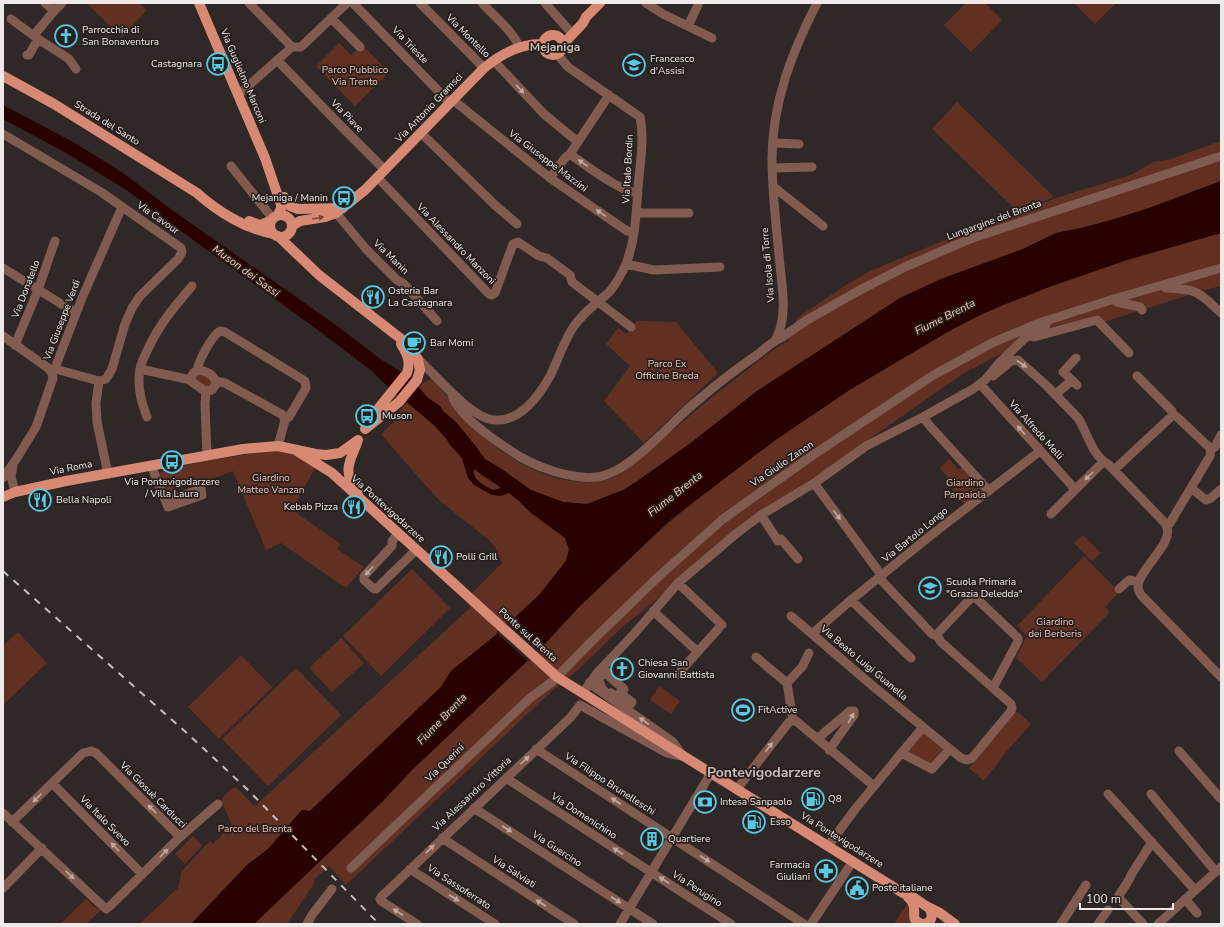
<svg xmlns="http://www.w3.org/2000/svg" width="1224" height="927" viewBox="0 0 1224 927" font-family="'Nunito Sans',sans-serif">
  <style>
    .green { fill: #623023 }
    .water { fill: #280100; fill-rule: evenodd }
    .pier { fill: #302826 }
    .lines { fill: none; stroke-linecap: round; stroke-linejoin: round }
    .minor { stroke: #815b50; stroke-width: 9 }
    .major { stroke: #d78974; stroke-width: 10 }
    .rail { stroke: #c6c0be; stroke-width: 2; stroke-dasharray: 7 7; stroke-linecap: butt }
    .oneway { fill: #beaaa4 }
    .oneway2 { fill: #6d493f }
    .labels { text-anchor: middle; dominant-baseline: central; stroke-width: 3.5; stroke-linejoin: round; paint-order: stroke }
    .poi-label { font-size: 10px; fill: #efeae8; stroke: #261f1c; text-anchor: start }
    .street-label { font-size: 10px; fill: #efeae8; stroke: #261f1c }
    .park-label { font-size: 10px; fill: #f4c4b6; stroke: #261f1c }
    .water-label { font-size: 11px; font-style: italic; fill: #fecdbf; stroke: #261f1c }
    .quarter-label { font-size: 12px; font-weight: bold; fill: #c6bcb9; stroke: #261f1c }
    .district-label { font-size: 14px; font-weight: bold; fill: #c6bcb9; stroke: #261f1c }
  </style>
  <rect width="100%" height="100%" fill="#302826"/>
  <path class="green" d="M86 3H139L147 10 122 37Z
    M966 3H985L1002 20 971 52 944 25Z
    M1074 3H1116L1095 24Z
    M339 43 351 55 362 45 389 72 355 106 316 66Z
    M957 102 1054 197 1017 211 932 129Z
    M1221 141V181L1149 208 1111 220 1081 228 1056 233 1023 249 941 279 900 298 757 391 692 442 636 482 623 490 587 504 563 502 531 490 500 468 485 459 456 422 443 411 440 406 428 398 419 388C423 383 426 380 432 379 443 388 449 402 459 412 476 430 494 447 515 460 540 476 585 490 614 477 619 475 624 470 629 467L711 398 770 352 788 341 797 318 846 285 870 271 959 234 1002 220 1056 198 1131 175 1153 162 1168 160Z
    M1221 233V286L1201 291 1098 324 1049 335 1024 342 964 373 868 440 857 449 682 579 620 629 579 669 554 689 346 885 329 866 315 879 313 885 287 924H254L382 802 412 770 541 648 580 606 653 537 693 502 774 441 851 389 951 330 980 315 1003 305 1049 287 1127 260Z
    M637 321 676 322 718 373 644 443 604 401 630 366 606 344 618 328 627 334Z
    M199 373 209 377 213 385 205 388 195 381 196 375Z
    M407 402C419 413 444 431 450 445L480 474 509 492 519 501 530 512 565 538 569 549 566 561 539 595 497 634 451 671 441 687 310 811 302 810 268 849 247 865 191 924H139L178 888 181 875V872L210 841 213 844 232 825 221 801C224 796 230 788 236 787L254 806 256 805 470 608 473 592 502 563 495 547 489 540 440 501 420 479 381 434 394 422 393 419Z
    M275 450 295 455 316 466 292 510 341 544 337 549 364 567 346 588 281 543 266 550 233 471 204 482 203 480 169 492 167 491 160 475 162 470 211 460Z
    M949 459 959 470 962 467 983 490 964 504 952 491 954 489 947 482 950 480 940 468Z
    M1083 535 1101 553 1092 561 1074 543Z
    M1084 556 1119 592 1105 607 1110 612 1042 682 1016 658 1027 636 1017 626Z
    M412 569 450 608 381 676 343 636Z
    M18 632 47 663 3 705V646Z
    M341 638 364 663 332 692 309 668Z
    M241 655 272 687 219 739 188 707Z
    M296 668 341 715 268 786 222 739Z
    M659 686 680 701 671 714 650 700Z
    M1017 711 1031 724 1007 751 984 781 969 768Z
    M924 733 943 749V751L932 764 908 753 907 750 921 734Z
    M193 836 202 846 185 864 175 854Z
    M86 899 100 911 86 924H60Z
    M908 903C910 910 908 917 912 924H894Z"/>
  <path class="water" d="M3 105 75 143 123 173 172 210 333 323 382 360 412 379 428 398 440 406 443 411 456 422 474 444 485 459 500 468 531 490 563 502 587 504 623 490 636 482 692 442 757 391 900 298 941 279 1023 249 1056 233 1081 228 1111 220 1149 208 1221 181V233L1127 260 1049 287 1003 305 980 315 951 330 851 389 774 441 669 521 580 606 541 648 412 770 382 802 254 924H191L247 865 268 849 302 810 310 811 441 687 451 671 497 634 539 595 566 561 569 549 565 538 530 512 519 501 509 493 501 496 492 495 474 485 468 478 462 458 450 445 448 441 434 425 387 386 372 371 322 333 174 226 128 191 68 154 3 119ZM474 469 501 488 493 490C485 486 471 479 474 469Z"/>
  <path class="pier" d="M507 622 540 652 529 662 496 632Z"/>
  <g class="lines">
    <path class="minor" d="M45 3 54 11 62 3
      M249 3 292 47
      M353 3 450 103
      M420 3 484 68
      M482 3C493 15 514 32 519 47
      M545 3 568 29
      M646 3 663 14 712 38
      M331 18 360 47
      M11 19 38 39 69 59 76 69
      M688 26 698 5
      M34 35 54 11
      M27 55H29L38 39
      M277 60 340 125 385 170
      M494 61 544 114 578 142
      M238 95 292 47H301L347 3
      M453 100 550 178 627 231 634 232
      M421 133 496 206 517 224
      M3 134 101 192 181 248 182 252 178 259 140 296 132 308 125 324 112 369 106 379 99 381 59 370
      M773 143 799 144
      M570 154C584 164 622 193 638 193
      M231 166 273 219
      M772 168 812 167
      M378 178 489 294 492 295 495 293 513 244 518 242 539 256 547 258 570 275 572 282 631 327
      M550 178 565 158 570 154 609 95
      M773 188H775L823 226
      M332 208 366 249 397 280 404 284 437 321
      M637 213H689
      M626 264 654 270 720 267
      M3 268 76 313
      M1164 286 1166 288C1197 289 1199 292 1221 313
      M1114 299 1117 302 1140 307 1142 310
      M3 336 48 368 52 373
      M1034 337 1097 320 1129 353
      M776 339C789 314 781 282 779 255 776 223 772 191 772 159 772 103 792 52 817 3
      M15 345 38 290 55 241
      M418 359C436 375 471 419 495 420 520 422 538 397 549 378 558 361 563 342 574 326 580 318 587 311 595 304 600 299 606 296 611 290 617 282 622 273 626 264 637 236 636 206 639 177 641 158 644 136 640 117L568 67 557 54
      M140 369 191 380
      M200 370C208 372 215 375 216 384L212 390 205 391 192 382C190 376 193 371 200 370Z
      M197 371C198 361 212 336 220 331L225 332 305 381 306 388 289 417 285 420
      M993 376 1011 361 1018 360 1047 386 1078 418C1087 432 1093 457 1108 464L1165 523C1178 541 1139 568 1138 586 1138 590 1139 592 1141 595L1221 677
      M1137 376 1172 411 1173 415
      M1072 380 1063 372 1076 358
      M99 381 96 403 97 422 108 474
      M216 381 225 383 283 415 285 420 278 446
      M980 384 1075 489
      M206 391 205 404 207 456
      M453 394 452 396C460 417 493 439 511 451 532 466 571 480 597 477 628 473 666 428 690 407 711 389 732 372 754 357 763 351 772 341 781 338L807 320 860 290 907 266 970 239 1221 156
      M1056 394 1072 380 1077 385
      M147 417C141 402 137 384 140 369 141 363 144 357 147 351 158 326 174 307 192 286
      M923 417 930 426 989 491
      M13 466 11 476 15 492
      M152 466 153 470 168 507 202 495 201 489 166 501
      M1114 470 1173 415 1176 416 1211 449
      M3 478 17 458 36 427 51 384 53 378 52 373 55 368 82 298 122 207
      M814 483 879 572 883 582 932 634 937 636
      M1191 488 1206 500 1211 498 1221 489
      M1051 514 1099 466 1103 463
      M761 515 778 541 781 539 798 559
      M1167 526 1170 523 1210 456 1211 449 1215 447 1221 435
      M398 534 392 541V546L364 576V580L374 589H376L416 550
      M678 583 722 625
      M1119 589 1129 580 1139 582
      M851 600 911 658
      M653 611 698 652
      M791 616 874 687 961 758 967 760 972 758 1011 711 1012 708 1011 704 941 642 937 636
      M812 634 851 600 930 536 1040 451
      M937 636 939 632 972 597 977 599 1018 638V641L993 688
      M756 657 787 683 793 721
      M606 671 608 673 609 676 624 689 620 693 632 702 629 706 611 693 609 695 603 690 598 679Z
      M677 675 719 628
      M589 683 673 742 682 755
      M787 683 802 667 809 653
      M585 690 598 672 634 634 678 583 737 533 761 515 816 482 866 446 923 417 973 389 985 380 999 363 1024 339 1046 325
      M580 705 667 753 682 756
      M793 721H796L874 786
      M817 739 850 711H854V715L829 750
      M536 749 804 924
      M1179 751 1221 799
      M901 753 932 769 950 749
      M507 777 509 780 731 924
      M52 783 142 874
      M737 789 789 722 793 721
      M1108 794 1195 890
      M1151 794 1216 872
      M474 808 653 924
      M3 813 106 909 110 906 180 837 218 804
      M12 822 83 753 91 751 96 753 180 837
      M442 838 574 924
      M828 846 856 808 923 727
      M351 868 530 698 552 682 591 642 658 577 723 519 813 455 932 376 992 343 1039 323 1114 299 1221 268
      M410 869 495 924
      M1131 875 1152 842
      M1130 878 1118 897 1143 924
      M3 888 42 848
      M1185 899 1197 913
      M307 924 312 915 332 889
      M417 924 381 901 380 899 381 897 571 717 580 705
      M620 924 711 773
      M811 924 853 861
      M1061 924 1086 885
      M1098 924 1108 910
      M1158 924 1221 867"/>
    <path class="major" d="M199 3 265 158 281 205V209L277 216
      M543 45a10 10 0 1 1 20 0a10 10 0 1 1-20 0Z
      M563 46 566 41 583 23 586 17 600 3
      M3 76 54 104 197 193C218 212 246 229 274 234
      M284 197 290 206 298 209 343 208
      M270 226a11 11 0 1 1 22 0a11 11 0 1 1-22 0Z
      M249 221 260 225 272 220
      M292 226 300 221 325 217 336 213 365 190 484 68C501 54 520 43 543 44
      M278 236 319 275 405 342 418 359 420 370 417 380 399 402 365 429
      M367 424 374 414 407 373C411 361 407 354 401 344
      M357 443C349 464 342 471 358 492
      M297 451 332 473 557 677 903 893 913 897 926 906 940 913 955 924
      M3 497 15 492 66 481 243 449 278 446 316 454 326 455 340 453 358 440
      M907 896C909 898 912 901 913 904 917 913 909 920 922 924
      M924 924C932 922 934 915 929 908"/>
    <path class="rail" d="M3 571 188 734 247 789 379 924"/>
  </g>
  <defs><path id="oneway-solid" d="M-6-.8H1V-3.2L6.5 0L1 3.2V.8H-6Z"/></defs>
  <g class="oneway">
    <use href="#oneway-solid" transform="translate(520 89) rotate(46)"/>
    <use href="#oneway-solid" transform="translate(583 163) rotate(-146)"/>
    <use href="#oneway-solid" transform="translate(601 213) rotate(-146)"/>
    <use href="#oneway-solid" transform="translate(1022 364) rotate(35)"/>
    <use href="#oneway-solid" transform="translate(1021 430) rotate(-132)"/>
    <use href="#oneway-solid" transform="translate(1089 476) rotate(135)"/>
    <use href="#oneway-solid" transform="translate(837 515) rotate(53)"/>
    <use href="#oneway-solid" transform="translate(369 571) rotate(132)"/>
    <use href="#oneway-solid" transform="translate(851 718) rotate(-60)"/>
    <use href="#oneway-solid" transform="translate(644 721) rotate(-145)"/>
    <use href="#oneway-solid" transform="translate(769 747) rotate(-52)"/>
    <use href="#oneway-solid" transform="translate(525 760) rotate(-43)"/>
    <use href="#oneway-solid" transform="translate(37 798) rotate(136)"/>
    <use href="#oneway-solid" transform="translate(616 801) rotate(-147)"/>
    <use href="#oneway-solid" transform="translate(152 809) rotate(-135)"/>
    <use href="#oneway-solid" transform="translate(507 829) rotate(33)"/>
    <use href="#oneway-solid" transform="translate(115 847) rotate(-134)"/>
    <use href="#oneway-solid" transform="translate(430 849) rotate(-44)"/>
    <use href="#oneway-solid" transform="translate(618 851) rotate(-147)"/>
    <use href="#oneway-solid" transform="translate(164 853) rotate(-45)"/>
    <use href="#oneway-solid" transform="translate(705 859) rotate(33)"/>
    <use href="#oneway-solid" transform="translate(70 875) rotate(44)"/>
    <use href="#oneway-solid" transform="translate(664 880) rotate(-147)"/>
    <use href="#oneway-solid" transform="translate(454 898) rotate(33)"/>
    <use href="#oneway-solid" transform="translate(616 900) rotate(33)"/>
    <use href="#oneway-solid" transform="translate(541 903) rotate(-147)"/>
    <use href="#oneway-solid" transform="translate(398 912) rotate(-147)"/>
  </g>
  <use class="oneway2" href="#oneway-solid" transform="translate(318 218) rotate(-10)"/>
  <defs>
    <g id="church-ring" transform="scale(1.15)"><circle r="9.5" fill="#261f1c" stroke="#58c9e4" stroke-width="1.5"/><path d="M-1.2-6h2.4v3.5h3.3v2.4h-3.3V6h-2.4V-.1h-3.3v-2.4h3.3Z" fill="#58c9e4"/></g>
    <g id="bus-ring" transform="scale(1.15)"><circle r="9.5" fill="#261f1c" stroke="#58c9e4" stroke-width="1.5"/><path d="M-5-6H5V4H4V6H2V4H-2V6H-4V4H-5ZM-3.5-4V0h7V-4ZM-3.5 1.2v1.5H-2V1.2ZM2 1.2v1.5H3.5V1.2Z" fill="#58c9e4"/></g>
    <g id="school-ring" transform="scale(1.15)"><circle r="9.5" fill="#261f1c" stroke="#58c9e4" stroke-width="1.5"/><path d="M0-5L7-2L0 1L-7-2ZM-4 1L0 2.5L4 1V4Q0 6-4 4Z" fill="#58c9e4"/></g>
    <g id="restaurant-ring" transform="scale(1.15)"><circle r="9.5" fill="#261f1c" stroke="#58c9e4" stroke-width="1.5"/><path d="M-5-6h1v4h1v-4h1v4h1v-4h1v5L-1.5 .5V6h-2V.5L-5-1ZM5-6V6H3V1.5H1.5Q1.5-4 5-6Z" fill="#58c9e4"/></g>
    <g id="cafe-ring" transform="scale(1.15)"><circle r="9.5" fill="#261f1c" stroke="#58c9e4" stroke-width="1.5"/><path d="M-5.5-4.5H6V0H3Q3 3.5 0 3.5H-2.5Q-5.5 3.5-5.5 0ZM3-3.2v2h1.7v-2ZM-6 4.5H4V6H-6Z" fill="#58c9e4"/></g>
    <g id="stadium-ring" transform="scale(1.15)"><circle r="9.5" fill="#261f1c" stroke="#58c9e4" stroke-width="1.5"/><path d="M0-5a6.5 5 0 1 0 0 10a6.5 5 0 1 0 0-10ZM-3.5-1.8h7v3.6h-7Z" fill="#58c9e4"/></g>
    <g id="fuel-ring" transform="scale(1.15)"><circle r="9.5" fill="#261f1c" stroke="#58c9e4" stroke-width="1.5"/><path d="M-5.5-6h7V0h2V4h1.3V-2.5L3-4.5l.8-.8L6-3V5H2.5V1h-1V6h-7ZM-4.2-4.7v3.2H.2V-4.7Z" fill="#58c9e4"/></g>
    <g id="bank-ring" transform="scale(1.15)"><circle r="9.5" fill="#261f1c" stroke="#58c9e4" stroke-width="1.5"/><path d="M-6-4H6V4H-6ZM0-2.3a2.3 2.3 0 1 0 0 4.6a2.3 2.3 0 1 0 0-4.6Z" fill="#58c9e4"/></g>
    <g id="building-ring" transform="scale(1.15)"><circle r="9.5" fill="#261f1c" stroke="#58c9e4" stroke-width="1.5"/><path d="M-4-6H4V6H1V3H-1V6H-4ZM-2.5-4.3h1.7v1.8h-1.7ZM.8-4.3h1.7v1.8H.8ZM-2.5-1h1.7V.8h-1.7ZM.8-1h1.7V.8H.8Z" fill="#58c9e4"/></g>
    <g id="pharmacy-ring" transform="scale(1.15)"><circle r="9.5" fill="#261f1c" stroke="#58c9e4" stroke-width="1.5"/><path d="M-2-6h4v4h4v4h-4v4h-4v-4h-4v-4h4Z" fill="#58c9e4"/></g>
    <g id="civic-ring" transform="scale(1.15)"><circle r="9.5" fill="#261f1c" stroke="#58c9e4" stroke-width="1.5"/><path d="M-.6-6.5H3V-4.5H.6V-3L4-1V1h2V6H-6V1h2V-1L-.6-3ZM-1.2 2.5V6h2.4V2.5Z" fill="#58c9e4"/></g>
  </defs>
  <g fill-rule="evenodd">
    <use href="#church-ring" x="66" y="36"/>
    <use href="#bus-ring" x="218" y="64"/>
    <use href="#school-ring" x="634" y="65"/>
    <use href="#bus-ring" x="344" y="198"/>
    <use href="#restaurant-ring" x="373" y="297"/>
    <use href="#cafe-ring" x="414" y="343"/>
    <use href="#bus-ring" x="367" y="416"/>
    <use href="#bus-ring" x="172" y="462"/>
    <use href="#restaurant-ring" x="40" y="500"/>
    <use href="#restaurant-ring" x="354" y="507"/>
    <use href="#restaurant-ring" x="441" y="557"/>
    <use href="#school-ring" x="930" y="588"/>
    <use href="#church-ring" x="622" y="669"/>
    <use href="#stadium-ring" x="743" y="710"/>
    <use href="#fuel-ring" x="813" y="799"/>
    <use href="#bank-ring" x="705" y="802"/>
    <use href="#fuel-ring" x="754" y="822"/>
    <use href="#building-ring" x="652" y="839"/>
    <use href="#pharmacy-ring" x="826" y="871"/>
    <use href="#civic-ring" x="857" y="888"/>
  </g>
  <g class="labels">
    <g class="poi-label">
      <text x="82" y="30">Parrocchia di<tspan x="82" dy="12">San Bonaventura</tspan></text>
      <text x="650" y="59">Francesco<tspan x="650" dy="12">d'Assisi</tspan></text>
      <text x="202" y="64" text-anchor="end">Castagnara</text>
      <text x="328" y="198" text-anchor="end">Mejaniga / Manin</text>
      <text x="388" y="291">Osteria Bar<tspan x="388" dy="12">La Castagnara</tspan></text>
      <text x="430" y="343">Bar Momi</text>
      <text x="382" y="416">Muson</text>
      <text x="172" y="482" text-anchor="middle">Via Pontevigodarzere<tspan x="172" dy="12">/ Villa Laura</tspan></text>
      <text x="56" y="500">Bella Napoli</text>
      <text x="338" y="507" text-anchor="end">Kebab Pizza</text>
      <text x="456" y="557">Polli Grill</text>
      <text x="946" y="582">Scuola Primaria<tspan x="946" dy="12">"Grazia Deledda"</tspan></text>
      <text x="638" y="663">Chiesa San<tspan x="638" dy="12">Giovanni Battista</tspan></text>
      <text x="758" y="710">FitActive</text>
      <text x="828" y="799">Q8</text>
      <text x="720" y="802">Intesa Sanpaolo</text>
      <text x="770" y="822">Esso</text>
      <text x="668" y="839">Quartiere</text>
      <text x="810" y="865" text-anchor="end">Farmacia<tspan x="810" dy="12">Giuliani</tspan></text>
      <text x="872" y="888">Poste italiane</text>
    </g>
    <g class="street-label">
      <text transform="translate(468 36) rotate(45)">Via Montello</text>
      <text transform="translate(410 45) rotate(46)">Via Trieste</text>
      <text transform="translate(243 76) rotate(67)">Via Guglielmo Marconi</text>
      <text transform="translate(429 108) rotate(-46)">Via Antonio Gramsci</text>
      <text transform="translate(347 116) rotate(45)">Via Piave</text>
      <text transform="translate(107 123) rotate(32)">Strada del Santo</text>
      <text transform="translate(548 161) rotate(37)">Via Giuseppe Mazzini</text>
      <text transform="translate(628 169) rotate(-87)">Via Italo Bordin</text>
      <text transform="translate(158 218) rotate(35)">Via Cavour</text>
      <text transform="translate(994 220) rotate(-20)">Lungargine del Brenta</text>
      <text transform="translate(456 244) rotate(46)">Via Alessandro Manzoni</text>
      <text transform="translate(391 257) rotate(44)">Via Manin</text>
      <text transform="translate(768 265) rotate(-95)">Via Isola di Torre</text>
      <text transform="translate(26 289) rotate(-69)">Via Donatello</text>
      <text transform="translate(62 320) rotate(-69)">Via Giuseppe Verdi</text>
      <text transform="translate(1036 430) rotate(48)">Via Alfredo Melli</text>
      <text transform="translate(782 464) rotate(-34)">Via Giulio Zanon</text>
      <text transform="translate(71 468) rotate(-11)">Via Roma</text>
      <text transform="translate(388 509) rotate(42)">Via Pontevigodarzere</text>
      <text transform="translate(915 535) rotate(-39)">Via Bartolo Longo</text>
      <text transform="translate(528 635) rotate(42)">Ponte sul Brenta</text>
      <text transform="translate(864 663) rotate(40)">Via Beato Luigi Guanella</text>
      <text transform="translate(445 763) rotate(-44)">Via Querini</text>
      <text transform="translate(610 784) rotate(33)">Via Filippo Brunelleschi</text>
      <text transform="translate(472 794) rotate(-43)">Via Alessandro Vittoria</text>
      <text transform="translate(153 795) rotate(45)">Via Giosuè Carducci</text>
      <text transform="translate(584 816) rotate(33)">Via Domenichino</text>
      <text transform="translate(105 821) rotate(45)">Via Italo Svevo</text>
      <text transform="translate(842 840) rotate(32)">Via Pontevigodarzere</text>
      <text transform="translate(557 849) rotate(33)">Via Guercino</text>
      <text transform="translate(514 872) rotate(33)">Via Salviati</text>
      <text transform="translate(459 887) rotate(33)">Via Sassoferrato</text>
      <text transform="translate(697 889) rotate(33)">Via Perugino</text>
    </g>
    <g class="park-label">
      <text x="355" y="70">Parco Pubblico<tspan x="355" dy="12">Via Trento</tspan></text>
      <text x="667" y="364">Parco Ex<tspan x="667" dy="12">Officine Breda</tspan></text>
      <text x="271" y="478">Giardino<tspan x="271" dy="12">Matteo Vanzan</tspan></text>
      <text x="965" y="483">Giardino<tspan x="965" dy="12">Parpaiola</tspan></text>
      <text x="1055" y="622">Giardino<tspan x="1055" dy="12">dei Berberis</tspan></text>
      <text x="255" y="829">Parco del Brenta</text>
    </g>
    <g class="water-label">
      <text transform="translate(246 271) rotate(36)">Muson dei Sassi</text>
      <text transform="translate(945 317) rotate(-27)">Fiume Brenta</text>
      <text transform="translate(675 494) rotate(-38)">Fiume Brenta</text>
      <text transform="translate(442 719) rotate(-46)">Fiume Brenta</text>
    </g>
    <g class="quarter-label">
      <text x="555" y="47">Mejaniga</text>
    </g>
    <g class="district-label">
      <text x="764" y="772">Pontevigodarzere</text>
    </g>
  </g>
  <rect width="1224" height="927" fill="none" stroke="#efeae8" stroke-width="8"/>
  <path d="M1080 903v6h93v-6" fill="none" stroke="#efeae8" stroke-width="2"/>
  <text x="1086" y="903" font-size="12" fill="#efeae8" stroke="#261f1c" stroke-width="3" paint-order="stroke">100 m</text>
</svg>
